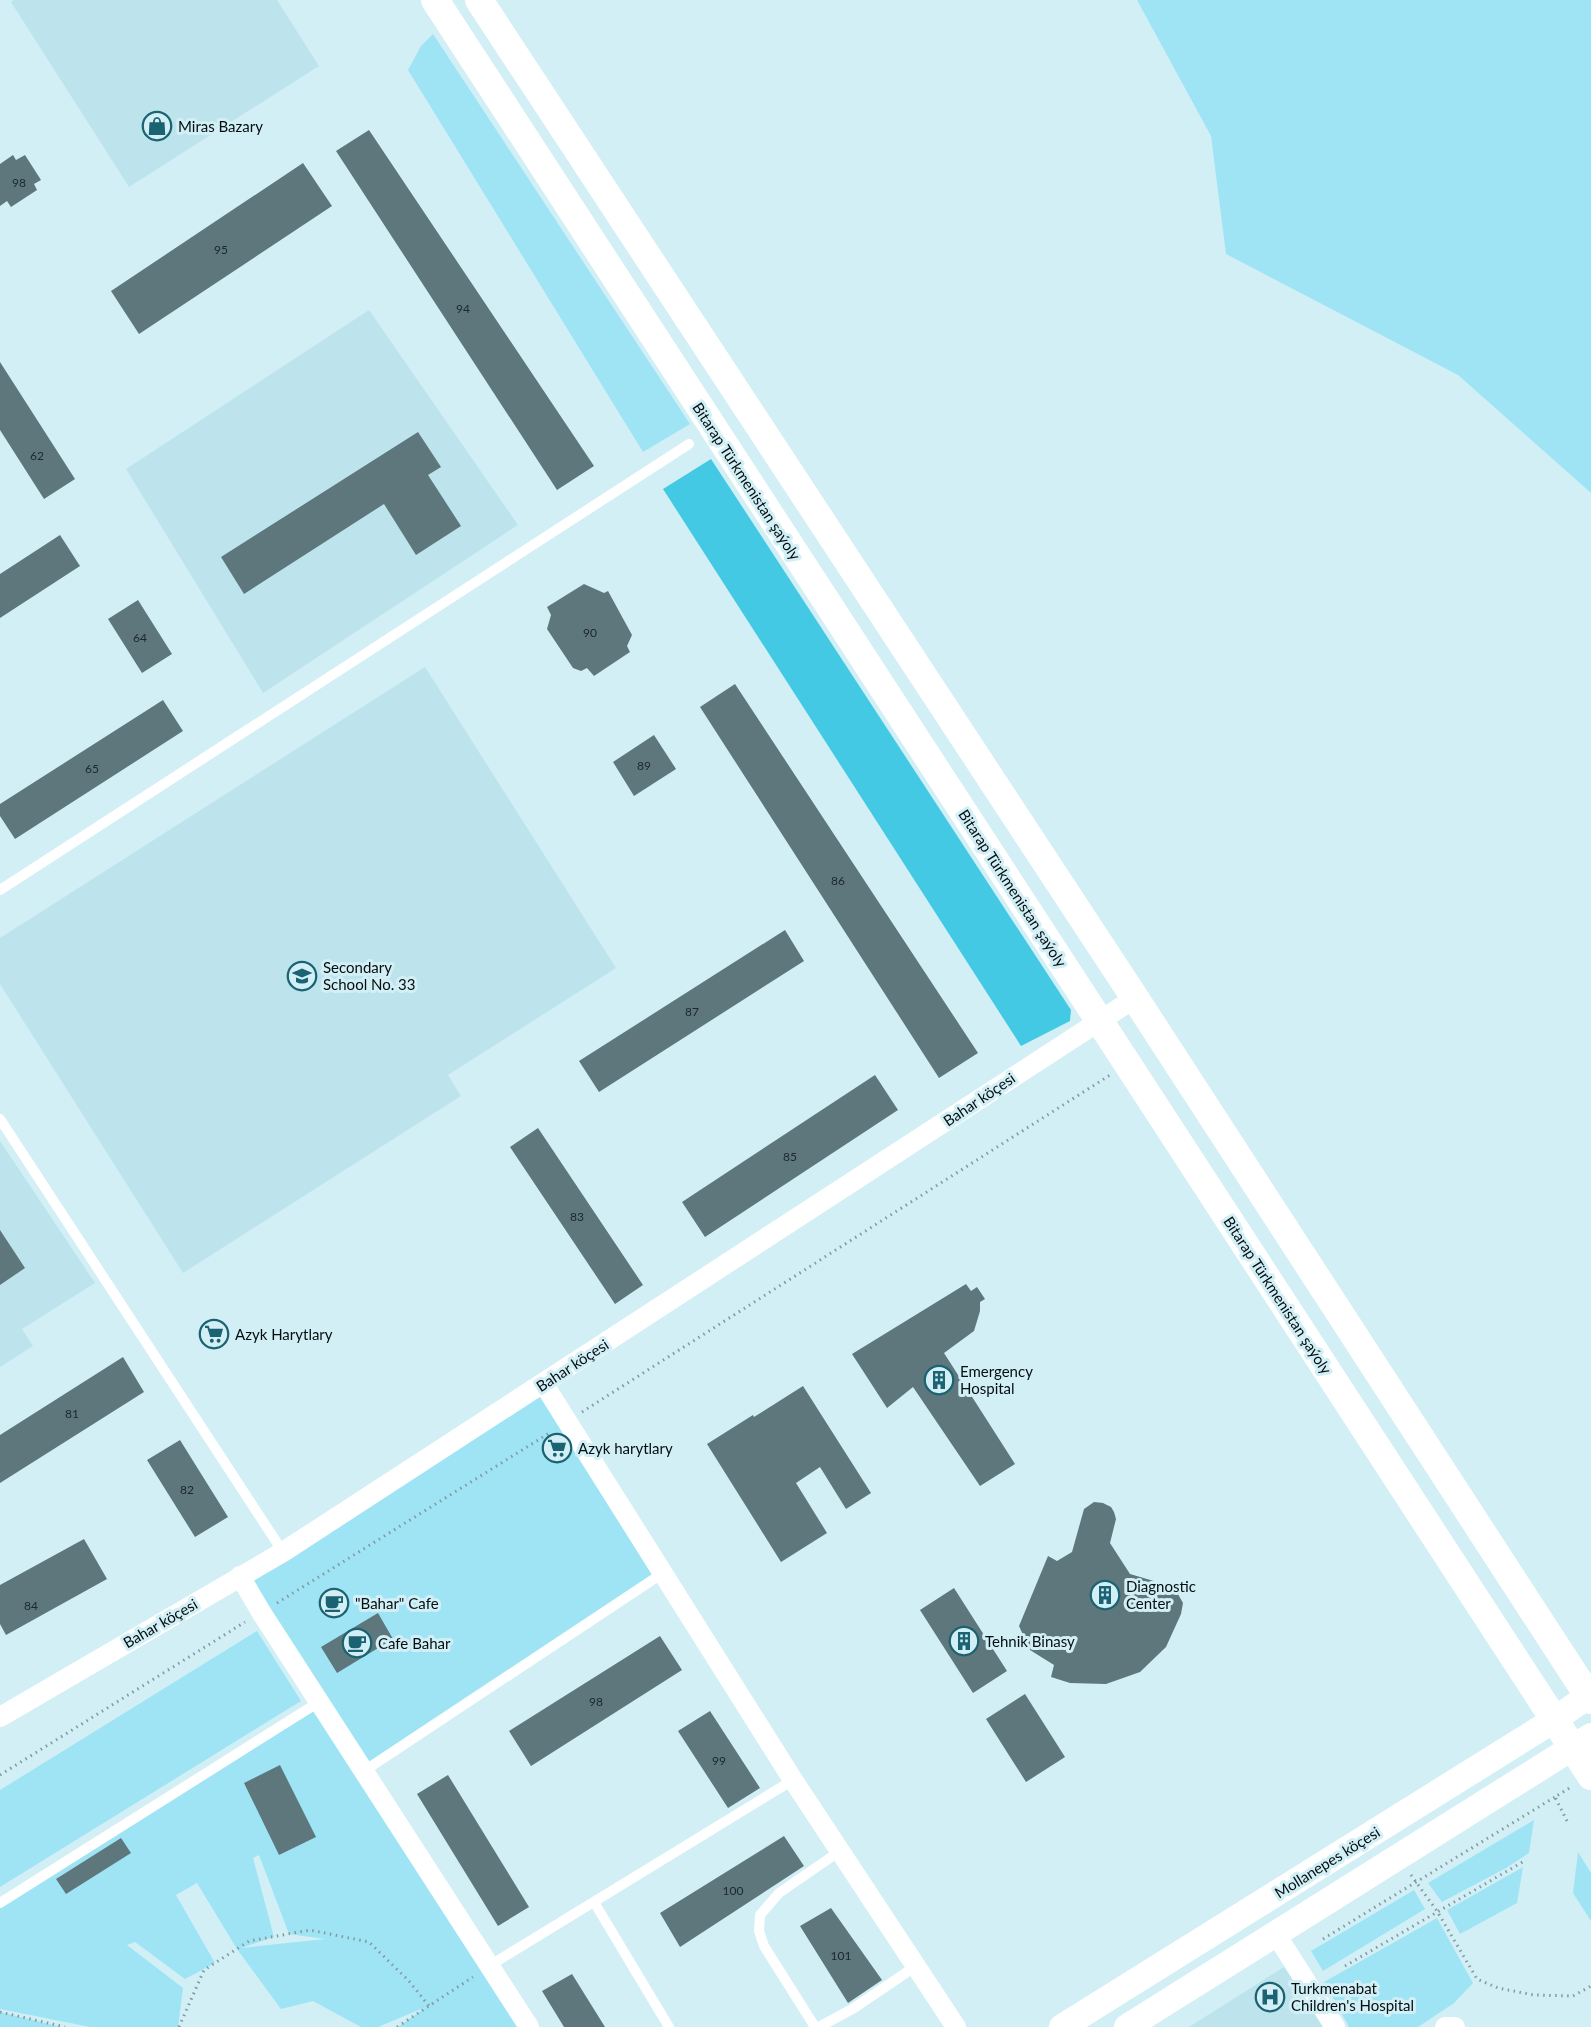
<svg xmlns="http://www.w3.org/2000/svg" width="1591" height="2027" viewBox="0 0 1591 2027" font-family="Lato,sans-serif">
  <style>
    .built { fill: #bde3ed }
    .green { fill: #9fe4f5; fill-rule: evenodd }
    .forest { fill: #44c9e5 }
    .building { fill: #5d777d }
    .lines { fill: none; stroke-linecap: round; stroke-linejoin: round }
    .path { stroke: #84999f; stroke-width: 3; stroke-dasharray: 1.5 4.5; stroke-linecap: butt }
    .service { stroke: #fff; stroke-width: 10 }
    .minor { stroke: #fff; stroke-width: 20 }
    .tertiary { stroke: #fff; stroke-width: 26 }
    .secondary { stroke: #fff; stroke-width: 28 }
    .labels { text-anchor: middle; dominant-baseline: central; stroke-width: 6; stroke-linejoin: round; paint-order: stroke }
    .number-label { font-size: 12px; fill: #1b282c }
    .poi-label { font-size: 15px; fill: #050e11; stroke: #d2eff6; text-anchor: start }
    .street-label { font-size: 15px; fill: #050e11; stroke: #d2eff6 }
  </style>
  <rect width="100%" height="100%" fill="#d2eff6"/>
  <path class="built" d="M14 0H277L319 66 129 187 11 2Z
    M369 310 518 525 263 693 126 469Z
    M425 667 616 968 448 1075 461 1096 183 1273 0 984V938Z
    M0 1141 95 1283 22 1329 33 1346 0 1367Z
    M1284 1967 1323 2027H1189Z"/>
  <path class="green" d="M1137 0H1591V493L1458 375 1226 254 1211 136Z
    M433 34 690 424 643 452 408 70 421 46Z
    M540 1396 660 1581 372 1767 252 1582Z
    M257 1631 301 1701 0 1887V1790Z
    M319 1702 529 2027H398L426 2007 378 2027H361L313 2001 281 2009 237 1949 197 1883 176 1895 215 1963 185 1979 135 1942 127 1945 183 1988 178 2027H90L0 2009V1905ZM259 1855 289 1934 325 1939 241 1948 274 1937 253 1858Z
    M1534 1820 1529 1853 1506 1868 1442 1902 1428 1883Z
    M1578 1852 1591 1873V1921L1573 1893Z
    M1523 1867 1517 1903 1460 1934 1447 1910Z
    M1414 1890 1425 1909 1323 1971 1311 1951Z
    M1437 1918 1473 1983 1454 2003 1418 2027H1349L1324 1982Z
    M0 2012 61 2027H0Z"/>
  <path class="forest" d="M711 459 1071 1010 1070 1021 1021 1046 663 489Z"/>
  <path class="building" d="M369 130 594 466 557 490 336 151Z
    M13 155 16 160 25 155 41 180 34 184 37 190 11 207 7 201 0 206V164Z
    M303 163 332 206 139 334 111 291Z
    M0 362 75 479 44 499 0 430Z
    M418 432 441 467 428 475 461 526 416 555 384 504 244 594 221 557Z
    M60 535 80 566 0 618V574Z
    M584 584 604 593 608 591 632 635 627 646 630 652 594 676 587 668 581 671 573 668 547 629 551 615 547 607Z
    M138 600 172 654 142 673 108 619Z
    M735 684 978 1053 939 1078 700 707Z
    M163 700 183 731 15 839 0 816V804Z
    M654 735 676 769 634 796 613 762Z
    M785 930 804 961 599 1092 579 1061Z
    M875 1075 898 1110 705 1237 682 1202Z
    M538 1128 643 1285 615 1304 510 1147Z
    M0 1230 25 1268 0 1285Z
    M966 1284 971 1291 977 1287 985 1299 980 1302V1311L974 1331 944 1353 1015 1464 980 1486 913 1387 887 1408 852 1354Z
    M123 1357 144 1392 0 1483V1435Z
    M803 1386 871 1493 846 1509 820 1467 796 1483 827 1533 781 1562 707 1444 753 1415 754 1417Z
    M180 1440 228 1517 195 1537 147 1460Z
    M1094 1502 1103 1503 1111 1507 1114 1512 1116 1519 1110 1543 1130 1574 1174 1587 1183 1603 1181 1614 1166 1647 1140 1672 1106 1684 1070 1683 1051 1677 1054 1665 1030 1650 1019 1626 1048 1556 1057 1561 1072 1552 1084 1509Z
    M84 1539 107 1579 6 1635 0 1624V1585Z
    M954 1588 1007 1671 973 1693 920 1610Z
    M378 1613 393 1639 337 1673 321 1647Z
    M660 1636 682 1670 531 1766 509 1731Z
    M1025 1694 1065 1757 1026 1782 986 1719Z
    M710 1711 760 1788 728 1808 678 1731Z
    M280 1765 316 1837 279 1855 244 1783Z
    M448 1775 529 1907 498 1926 417 1794Z
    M784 1836 804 1866 680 1947 660 1913Z
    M121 1838 131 1853 66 1894 56 1879Z
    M831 1908 882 1980 848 2003 800 1926Z
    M572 1974 605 2027H564L542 1991Z"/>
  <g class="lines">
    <path class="path" d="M582 1412 1110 1075
      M277 1603 551 1432
      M0 1775 245 1622
      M1567 1821 1555 1797 1571 1787
      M1411 1875 1437 1911 1477 1979 1498 1988 1534 1995 1573 1996 1591 1986
      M1323 1939 1555 1797
      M1345 1966 1526 1860
      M0 2012 65 2027
      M179 2027 204 1970 249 1941 310 1930 369 1942 409 1981 429 2006
      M397 2027 473 1977"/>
    <path class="service" d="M0 890 689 444
      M0 1119 283 1552
      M364 1771 663 1573
      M594 1902 669 2027
      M0 1903 319 1702
      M489 1966 793 1780
      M815 2027 764 1946 759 1931 760 1915 779 1893 840 1851
      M819 2027 854 2008 916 1966"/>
    <path class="minor" d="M543 1383 793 1780 956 2027
      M240 1576 261 1612 529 2027
      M0 1717 283 1552 1135 998
      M1275 1933 1335 2027
      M1445 2027H1455"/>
    <path class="tertiary" d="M1062 2027 1554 1720 1588 1696
      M1127 2027 1591 1736"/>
    <path class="secondary" d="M435 0 1591 1776
      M479 0 1135 998 1591 1700"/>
  </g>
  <defs>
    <g id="shop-ring" transform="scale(1.5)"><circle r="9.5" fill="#d2eff6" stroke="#1b6272" stroke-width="1.5"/><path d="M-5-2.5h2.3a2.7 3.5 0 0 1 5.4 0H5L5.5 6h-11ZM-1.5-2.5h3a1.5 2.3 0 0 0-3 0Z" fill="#1b6272"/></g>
    <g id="school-ring" transform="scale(1.5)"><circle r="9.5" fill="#d2eff6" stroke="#1b6272" stroke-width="1.5"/><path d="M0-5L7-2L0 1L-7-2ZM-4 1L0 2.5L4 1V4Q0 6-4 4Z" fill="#1b6272"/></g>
    <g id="supermarket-ring" transform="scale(1.5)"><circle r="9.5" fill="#d2eff6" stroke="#1b6272" stroke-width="1.5"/><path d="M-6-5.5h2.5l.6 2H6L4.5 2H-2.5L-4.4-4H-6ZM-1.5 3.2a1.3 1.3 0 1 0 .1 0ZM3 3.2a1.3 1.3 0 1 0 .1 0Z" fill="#1b6272"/></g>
    <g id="building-ring" transform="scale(1.5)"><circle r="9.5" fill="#d2eff6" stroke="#1b6272" stroke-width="1.5"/><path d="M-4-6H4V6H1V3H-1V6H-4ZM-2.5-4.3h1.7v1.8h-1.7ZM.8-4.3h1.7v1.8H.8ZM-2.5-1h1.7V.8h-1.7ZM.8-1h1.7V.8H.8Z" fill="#1b6272"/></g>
    <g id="cafe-ring" transform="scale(1.5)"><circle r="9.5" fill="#d2eff6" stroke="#1b6272" stroke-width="1.5"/><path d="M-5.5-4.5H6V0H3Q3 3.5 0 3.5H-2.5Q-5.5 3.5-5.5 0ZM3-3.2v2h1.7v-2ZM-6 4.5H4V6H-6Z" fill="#1b6272"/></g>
    <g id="hospital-ring" transform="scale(1.5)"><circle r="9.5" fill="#d2eff6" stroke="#1b6272" stroke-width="1.5"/><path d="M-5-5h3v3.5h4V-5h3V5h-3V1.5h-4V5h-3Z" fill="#1b6272"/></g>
  </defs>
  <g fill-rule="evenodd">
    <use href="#shop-ring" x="157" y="126"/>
    <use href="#school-ring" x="302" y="976"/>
    <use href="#supermarket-ring" x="214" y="1334"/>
    <use href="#building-ring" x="939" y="1380"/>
    <use href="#supermarket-ring" x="557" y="1448"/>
    <use href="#building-ring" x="1105" y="1595"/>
    <use href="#cafe-ring" x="334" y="1603"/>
    <use href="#building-ring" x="964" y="1641"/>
    <use href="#cafe-ring" x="357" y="1643"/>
    <use href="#hospital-ring" x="1270" y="1997"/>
  </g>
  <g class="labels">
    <g class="number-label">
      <text x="19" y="182">98</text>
      <text x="221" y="249">95</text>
      <text x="463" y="308">94</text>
      <text x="37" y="455">62</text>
      <text x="590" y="632">90</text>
      <text x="140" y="637">64</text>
      <text x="644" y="765">89</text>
      <text x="92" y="768">65</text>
      <text x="838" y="880">86</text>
      <text x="692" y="1011">87</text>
      <text x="790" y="1156">85</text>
      <text x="577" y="1216">83</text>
      <text x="72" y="1413">81</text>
      <text x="187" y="1489">82</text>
      <text x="31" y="1605">84</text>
      <text x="596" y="1701">98</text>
      <text x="719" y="1760">99</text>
      <text x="733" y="1890">100</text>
      <text x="841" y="1955">101</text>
    </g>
    <g class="poi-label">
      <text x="178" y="126">Miras Bazary</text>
      <text x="323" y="967">Secondary<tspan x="323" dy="17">School No. 33</tspan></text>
      <text x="235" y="1334">Azyk Harytlary</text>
      <text x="960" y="1371">Emergency<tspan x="960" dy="17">Hospital</tspan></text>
      <text x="578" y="1448">Azyk harytlary</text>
      <text x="1126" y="1586">Diagnostic<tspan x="1126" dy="17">Center</tspan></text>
      <text x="355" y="1603">"Bahar" Cafe</text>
      <text x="985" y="1641">Tehnik Binasy</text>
      <text x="378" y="1643">Cafe Bahar</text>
      <text x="1291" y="1988">Turkmenabat<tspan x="1291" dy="17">Children's Hospital</tspan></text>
    </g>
    <g class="street-label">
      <text transform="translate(747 481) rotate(57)">Bitarap Türkmenistan şaýoly</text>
      <text transform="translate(1013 888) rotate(57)">Bitarap Türkmenistan şaýoly</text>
      <text transform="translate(979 1099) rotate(-34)">Bahar köçesi</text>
      <text transform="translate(1278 1295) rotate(57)">Bitarap Türkmenistan şaýoly</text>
      <text transform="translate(572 1365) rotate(-33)">Bahar köçesi</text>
      <text transform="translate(160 1623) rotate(-30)">Bahar köçesi</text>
      <text transform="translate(1327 1862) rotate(-32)">Mollanepes köçesi</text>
    </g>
  </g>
</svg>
